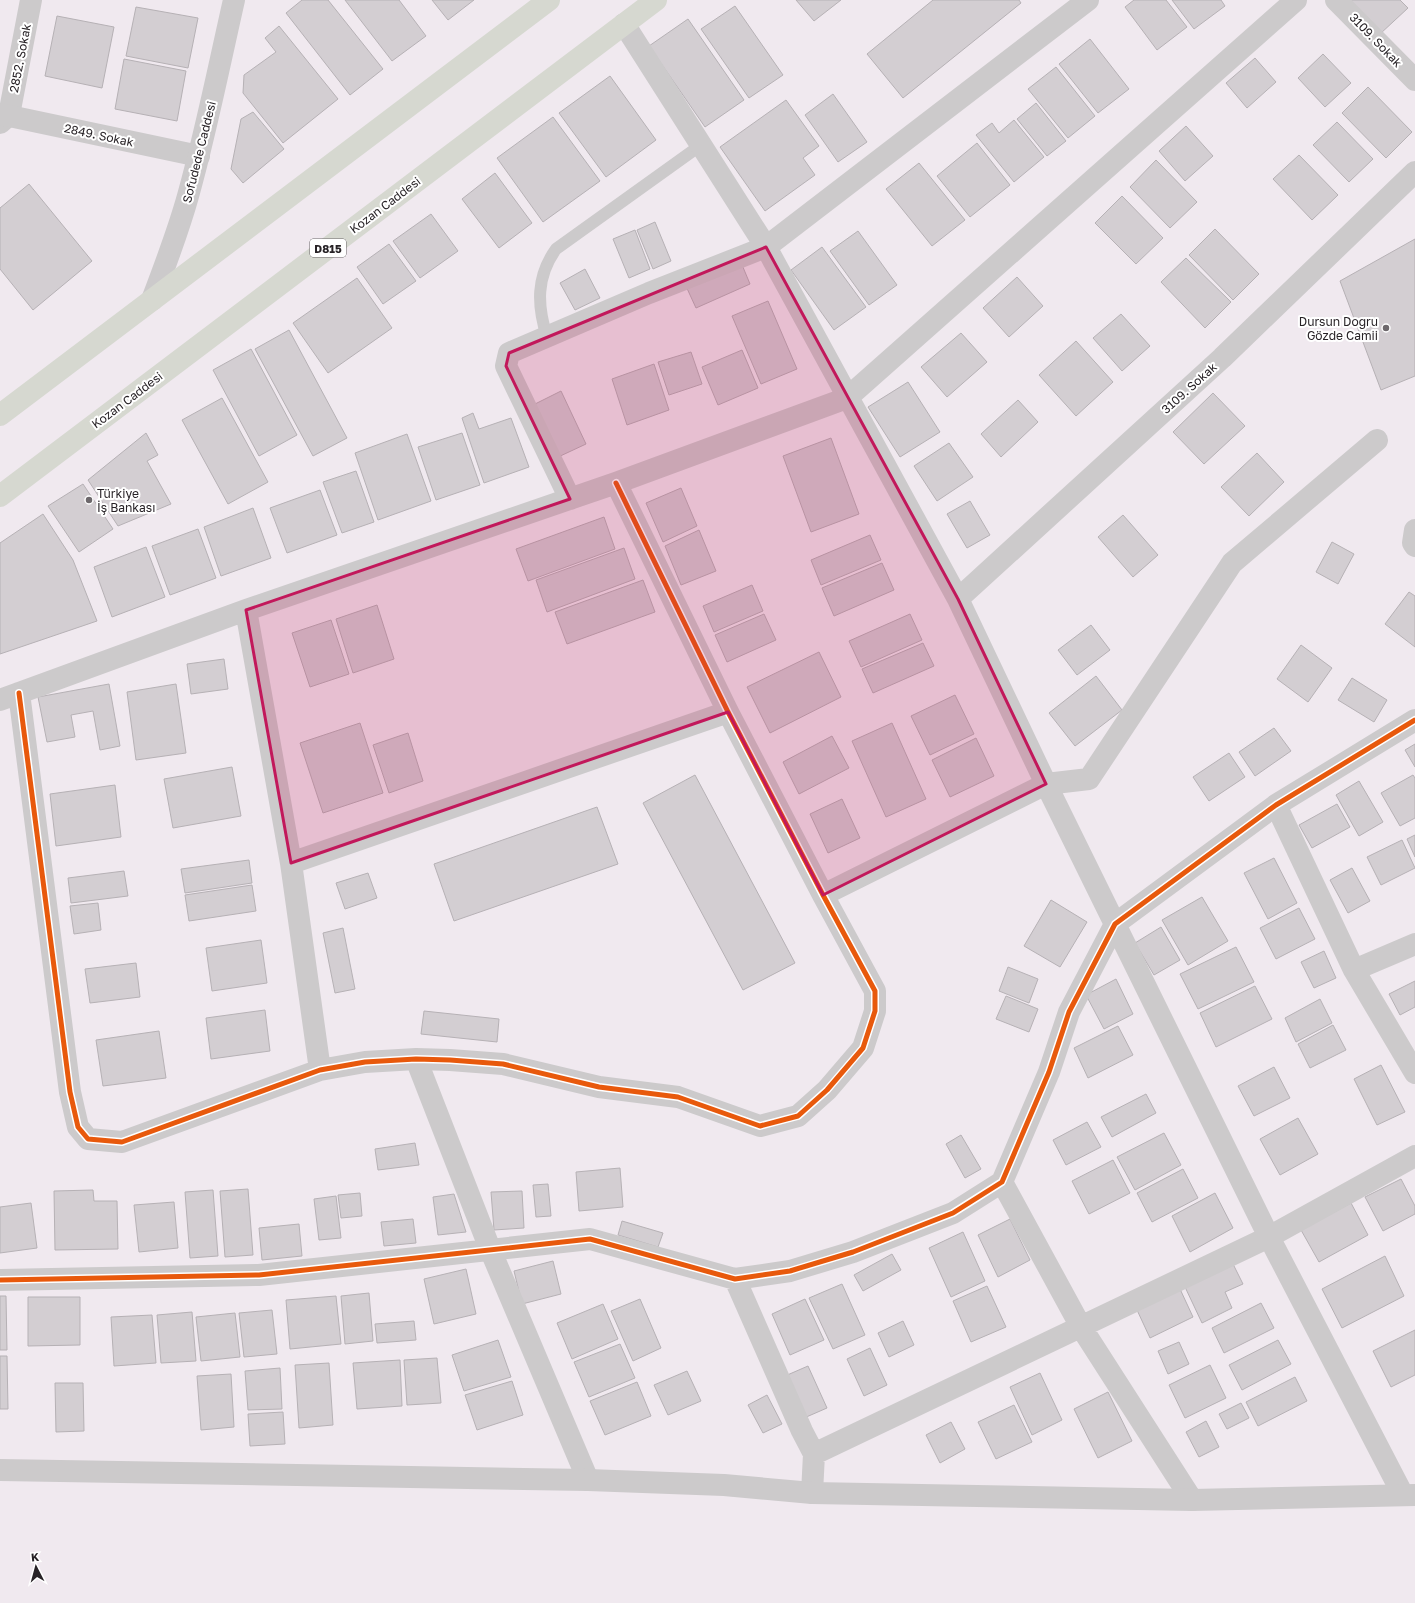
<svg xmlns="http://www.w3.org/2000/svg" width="1415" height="1603" viewBox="0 0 1415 1603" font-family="'Golos Text',sans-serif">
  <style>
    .building { fill: #d3ced2; stroke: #b6b1b5 }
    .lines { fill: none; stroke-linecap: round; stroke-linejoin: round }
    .service { stroke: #cccacb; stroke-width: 12 }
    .minor { stroke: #cccacb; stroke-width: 22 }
    .tertiary { stroke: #cccacb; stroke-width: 22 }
    .secondary { stroke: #cccacb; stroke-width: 22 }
    .trunk { stroke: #d6d8d0; stroke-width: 22 }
    .cycleway-casing { stroke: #fff; stroke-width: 8 }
    .cycleway { stroke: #e8590c; stroke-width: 5 }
    .marked { fill: #c2185b; fill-opacity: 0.2; stroke: #c2185b; stroke-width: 3; stroke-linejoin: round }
    .poi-dot { fill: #6d686c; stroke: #fff; stroke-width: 1.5 }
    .labels { text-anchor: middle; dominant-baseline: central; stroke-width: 4; stroke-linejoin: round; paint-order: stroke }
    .shield { fill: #fff; stroke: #686467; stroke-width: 1 }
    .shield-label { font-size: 11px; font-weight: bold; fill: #272226 }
    .street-label { font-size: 12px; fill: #272226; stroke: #fff }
    .poi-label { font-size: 12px; fill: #272226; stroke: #fff; text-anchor: end }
  </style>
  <rect width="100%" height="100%" fill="#f0e9ef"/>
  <path class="building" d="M302 0H328L383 69 350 95 286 13Z
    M345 0H399L426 36 392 61Z
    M432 0H474L448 20Z
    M796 0H841L814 21Z
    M933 0H1019L1021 3 903 98 867 54Z
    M1134 0H1166L1187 27 1157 50 1125 7Z
    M1172 0H1221L1225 6 1194 29Z
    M1349 0H1400L1408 8 1380 34Z
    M735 6 783 75 749 98 701 29Z
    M136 7 198 18 188 68 126 56Z
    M57 16 114 27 102 88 45 76Z
    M688 19 744 100 705 127 649 46Z
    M279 26 338 99 283 143 243 93 244 75 276 52 265 38Z
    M1090 39 1129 89 1098 113 1059 64Z
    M1323 54 1351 83 1325 107 1298 78Z
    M1255 58 1276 82 1247 108 1226 83Z
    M124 59 186 71 177 121 115 109Z
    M1056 67 1095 116 1068 138 1028 89Z
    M610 76 656 140 606 177 559 113Z
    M1368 87 1412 132 1386 158 1342 113Z
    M833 94 867 142 838 162 805 115Z
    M786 100 819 146 803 158 815 175 765 211 720 147Z
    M1036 103 1066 141 1047 156 1017 119Z
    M253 112 284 149 243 183 231 169 241 119Z
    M553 117 600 181 543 222 497 158Z
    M1014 120 1044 157 1014 182 976 135 992 123 999 133Z
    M1337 122 1373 159 1349 182 1313 145Z
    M1186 126 1213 156 1185 181 1159 151Z
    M977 143 1010 185 970 217 937 176Z
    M1299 155 1338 195 1312 220 1273 179Z
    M1156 160 1197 202 1170 228 1130 187Z
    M919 163 965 220 932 246 886 189Z
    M495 173 532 223 499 248 462 199Z
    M29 184 92 261 33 310 0 269V208Z
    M1122 196 1163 238 1136 264 1095 223Z
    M431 214 458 251 420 278 393 241Z
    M655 222 671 261 653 269 637 230Z
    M1215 229 1259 274 1233 300 1189 255Z
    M635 230 650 269 629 278 613 239Z
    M858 231 897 285 869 305 830 251Z
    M1415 239V376L1381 390 1340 281Z
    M389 244 416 281 383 304 357 267Z
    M822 247 866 307 834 330 791 270Z
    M1186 258 1231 302 1205 328 1161 282Z
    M740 260 750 284 696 308 685 284Z
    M585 269 600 298 575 310 560 283Z
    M1017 277 1043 306 1009 337 983 308Z
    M357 278 392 328 328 373 293 323Z
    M768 301 797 369 761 384 732 316Z
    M1121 314 1150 346 1122 371 1093 338Z
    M289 330 347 438 313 456 255 349Z
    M961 333 987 362 947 397 921 367Z
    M1076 341 1113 382 1076 416 1039 375Z
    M251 349 297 435 259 456 213 370Z
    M742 350 758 388 718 405 702 367Z
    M691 352 702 384 669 395 658 362Z
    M654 364 669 410 627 425 612 379Z
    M908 382 940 432 900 457 868 407Z
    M561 391 586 444 556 458 531 406Z
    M1213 393 1245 426 1204 464 1173 432Z
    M222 398 268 482 228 504 182 420Z
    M1018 400 1038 422 1001 457 981 434Z
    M473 413 479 429 511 418 529 467 484 483 462 418Z
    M146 433 158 455 147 461 171 504 118 526 88 480Z
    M462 433 480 485 436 500 418 447Z
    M407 434 431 501 378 520 355 453Z
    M831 438 859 514 811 532 783 456Z
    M949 443 973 477 937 501 914 466Z
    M1257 453 1284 482 1249 516 1221 487Z
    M356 471 374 522 342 533 323 482Z
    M83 484 113 529 79 552 48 506Z
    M681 488 697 526 663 542 646 503Z
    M320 490 337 535 287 553 270 508Z
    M970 501 990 535 967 548 947 514Z
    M253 508 271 558 221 576 204 527Z
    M43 514 73 560 97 621 0 654V543Z
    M1123 515 1158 555 1133 577 1098 537Z
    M604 517 615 549 528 581 516 549Z
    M198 529 216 578 170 595 152 546Z
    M699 530 716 571 681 585 665 546Z
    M870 535 881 560 821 585 811 560Z
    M1332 542 1354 554 1338 584 1316 572Z
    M146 547 165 597 112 617 94 567Z
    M624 548 635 579 547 612 536 580Z
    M882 563 894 590 834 616 822 588Z
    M643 580 655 612 567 644 555 612Z
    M752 585 763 611 714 632 703 606Z
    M1409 592 1415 596V647L1385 624Z
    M377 605 394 659 353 673 336 619Z
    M764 614 776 640 727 662 715 635Z
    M910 614 922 640 861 667 849 641Z
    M331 620 349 674 310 687 292 633Z
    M1091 625 1110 650 1077 675 1058 650Z
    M923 643 934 666 873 693 862 669Z
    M1301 645 1332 668 1308 702 1277 679Z
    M819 652 841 697 770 733 747 687Z
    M224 659 228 689 191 694 187 664Z
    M1096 676 1122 710 1075 746 1049 713Z
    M1352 678 1387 700 1374 722 1338 700Z
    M109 684 120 746 100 750 93 711 71 715 75 737 47 742 38 697Z
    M176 684 186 753 136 760 127 692Z
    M955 695 974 734 930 755 911 716Z
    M360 723 383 793 323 813 300 743Z
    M892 723 926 799 886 817 852 741Z
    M1274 728 1291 751 1255 776 1239 752Z
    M408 733 423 781 389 793 373 745Z
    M832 736 849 768 799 794 783 762Z
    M976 738 994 776 950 797 932 760Z
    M1415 744V767L1405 750Z
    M1229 753 1245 777 1209 801 1193 777Z
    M232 767 241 816 173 828 164 779Z
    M695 775 795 963 743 990 643 803Z
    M1413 775 1415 778V818L1400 826 1381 793Z
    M1359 781 1383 822 1359 836 1336 795Z
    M115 785 121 837 56 846 50 794Z
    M842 799 860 838 828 853 810 814Z
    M1337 804 1350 827 1312 848 1299 825Z
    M597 807 618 864 454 921 434 864Z
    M1415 835V857L1407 839Z
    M1402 840 1415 868 1381 885 1367 857Z
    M1274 858 1297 903 1268 919 1244 873Z
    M249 860 252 883 185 893 181 869Z
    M1352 868 1370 901 1348 913 1330 880Z
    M124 871 128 896 71 903 68 878Z
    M368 873 377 898 345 909 336 883Z
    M252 885 256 911 189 921 185 895Z
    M1202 897 1228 941 1188 965 1162 920Z
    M1051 900 1087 922 1060 967 1024 946Z
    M98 903 101 930 74 934 70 906Z
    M1299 908 1315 939 1276 959 1260 928Z
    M1161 927 1180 960 1154 975 1135 943Z
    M343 928 355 989 335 993 323 933Z
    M261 940 267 983 212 991 206 948Z
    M1236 947 1254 982 1198 1009 1180 974Z
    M1324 951 1336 978 1314 988 1301 962Z
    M136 963 140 997 90 1003 85 969Z
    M1008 967 1038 979 1029 1003 999 991Z
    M1116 979 1133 1014 1104 1029 1086 995Z
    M1415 981V1007L1400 1015 1389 994Z
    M1255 986 1272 1019 1216 1047 1200 1013Z
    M1006 996 1038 1009 1029 1032 996 1019Z
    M1320 999 1332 1023 1296 1042 1285 1018Z
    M265 1010 270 1051 211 1059 206 1018Z
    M424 1011 499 1019 497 1042 421 1034Z
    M1333 1025 1346 1050 1310 1068 1298 1044Z
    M1118 1026 1133 1055 1088 1078 1074 1048Z
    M159 1031 166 1078 103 1086 96 1040Z
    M1381 1065 1405 1112 1377 1125 1354 1079Z
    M1274 1067 1290 1098 1254 1116 1238 1086Z
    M1146 1094 1156 1113 1112 1137 1101 1117Z
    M1298 1118 1318 1154 1280 1175 1260 1139Z
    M1087 1122 1101 1147 1066 1165 1053 1140Z
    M1164 1133 1181 1165 1135 1190 1117 1157Z
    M961 1135 981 1169 965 1178 946 1144Z
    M415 1143 419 1165 378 1170 375 1149Z
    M1113 1160 1130 1193 1089 1214 1072 1181Z
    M620 1168 623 1207 579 1211 576 1172Z
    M1183 1169 1198 1198 1152 1222 1137 1193Z
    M1401 1179 1415 1206V1214L1383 1231 1365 1197Z
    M548 1184 551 1216 536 1217 533 1185Z
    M248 1189 253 1255 225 1257 220 1191Z
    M93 1190 94 1201H117L118 1249 55 1250 54 1191Z
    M213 1190 218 1256 190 1258 185 1192Z
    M522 1191 524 1228 494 1230 491 1192Z
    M360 1193 362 1216 341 1218 338 1195Z
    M1215 1193 1233 1228 1190 1252 1172 1216Z
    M454 1194 466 1232 438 1235 433 1197Z
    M336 1196 341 1238 319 1240 314 1199Z
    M174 1202 178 1248 139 1252 134 1205Z
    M31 1203 37 1248 0 1253V1207Z
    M1351 1203 1368 1235 1319 1262 1301 1230Z
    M413 1219 416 1243 384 1246 381 1222Z
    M1010 1219 1030 1260 998 1277 978 1235Z
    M622 1221 663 1233 658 1247 618 1235Z
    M299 1224 302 1256 262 1260 259 1228Z
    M963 1232 985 1281 951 1297 929 1248Z
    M892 1254 901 1270 863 1291 854 1275Z
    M1385 1256 1404 1296 1342 1328 1322 1289Z
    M553 1261 561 1294 522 1304 514 1271Z
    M1233 1264 1243 1284 1225 1292 1232 1308 1202 1323 1185 1287Z
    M466 1269 476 1314 434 1324 424 1279Z
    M842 1284 865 1335 833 1349 809 1298Z
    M987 1286 1006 1327 971 1342 953 1301Z
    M1180 1289 1193 1317 1150 1338 1137 1310Z
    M369 1293 373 1341 345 1344 341 1296Z
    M0 1296H6L7 1350H0Z
    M336 1296 341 1344 290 1349 286 1300Z
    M28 1297H80V1345L28 1346Z
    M640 1299 661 1348 633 1361 611 1311Z
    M805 1299 824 1340 790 1355 772 1314Z
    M1261 1303 1274 1328 1224 1353 1212 1328Z
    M603 1304 618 1339 572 1359 557 1323Z
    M272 1310 277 1354 244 1357 239 1313Z
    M192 1312 196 1361 161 1363 157 1315Z
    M235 1313 240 1357 201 1361 196 1317Z
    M152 1315 156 1363 114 1366 111 1317Z
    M414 1321 416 1340 377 1343 375 1324Z
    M903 1321 914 1345 889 1357 878 1333Z
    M1415 1330V1375L1391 1387 1373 1351Z
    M498 1340 511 1377 464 1391 452 1355Z
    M1278 1340 1291 1364 1242 1390 1229 1365Z
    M1179 1342 1189 1364 1168 1374 1158 1351Z
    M620 1344 635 1378 589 1397 574 1362Z
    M870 1348 887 1385 864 1396 847 1359Z
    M0 1356H7L8 1409H0Z
    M437 1358 441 1403 407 1405 404 1360Z
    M400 1360 402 1406 357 1409 353 1363Z
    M329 1363 333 1425 299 1428 295 1365Z
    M1210 1365 1226 1398 1185 1418 1169 1385Z
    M808 1366 827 1408 804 1418 785 1376Z
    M280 1368 282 1409 248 1410 245 1371Z
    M687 1371 701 1401 668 1415 654 1385Z
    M1040 1373 1062 1420 1032 1435 1010 1387Z
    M231 1374 234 1427 201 1430 197 1376Z
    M1295 1377 1307 1401 1258 1426 1246 1402Z
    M512 1381 523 1415 477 1430 465 1395Z
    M637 1382 651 1416 605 1435 590 1401Z
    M55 1383H83L84 1431 56 1432Z
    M1108 1392 1132 1441 1098 1458 1074 1409Z
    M767 1395 782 1424 763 1433 748 1405Z
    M1241 1403 1249 1418 1227 1429 1219 1414Z
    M1014 1405 1032 1442 996 1459 978 1422Z
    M283 1412 285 1444 250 1446 248 1414Z
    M1206 1421 1219 1447 1199 1457 1186 1432Z
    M951 1422 965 1449 940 1463 926 1435Z"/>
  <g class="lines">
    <path class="service" d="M547 337C537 305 536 277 556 249L701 145"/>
    <path class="minor" d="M1336 0 1415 80
      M624 24 766 247 958 599 1046 784 1269 1237 1403 1495
      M0 123 9 115 31 0
      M570 499 506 366 509 353 649 293 766 247 1088 0
      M1415 530 1413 543 1415 546
      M958 599 1222 358 1415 172
      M246 610 291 863 320 1070
      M19 693 70 1092 78 1127 88 1139 122 1142 320 1070 365 1062 416 1059 450 1060 503 1064 599 1087 678 1097 760 1126 798 1116 827 1090 863 1048 875 1011V991L823 895 728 712 616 483
      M0 700 246 610 616 483 847 398 1296 0
      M1276 805 1354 970 1415 1073
      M291 863 728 712
      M823 895 1046 784 1089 779 1232 563 1377 440
      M1354 970 1415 944
      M416 1059 490 1249 588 1480
      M1002 1182 1081 1327 1192 1500
      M735 1279 802 1431 814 1454
      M0 1280 259 1275 590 1239 735 1279 790 1271 853 1252 953 1213 1002 1182 1049 1072 1069 1012 1115 924 1276 805 1415 720
      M812 1493 814 1454 1269 1237 1415 1156"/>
    <path class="tertiary" d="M0 114 199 156"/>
    <path class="secondary" d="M152 300C165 266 178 232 188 196 206 132 219 66 234 0
      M0 1470 588 1480 724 1485 812 1493 1192 1500 1415 1495"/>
    <path class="trunk" d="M0 415 549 0
      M0 496 656 0"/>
    <g class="cycleway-casing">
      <path id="cycleway" d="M19 693 70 1092 78 1127 88 1139 122 1142 320 1070 365 1062 416 1059 450 1060 503 1064 599 1087 678 1097 760 1126 798 1116 827 1090 863 1048 875 1011V991L823 895 728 712 616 483
        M0 1280 259 1275 590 1239 735 1279 790 1271 853 1252 953 1213 1002 1182 1049 1072 1069 1012 1115 924 1276 805 1415 720"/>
    </g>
    <use href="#cycleway" class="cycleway"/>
  </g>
  <path class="marked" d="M766 247 958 599 1046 784 823 895 728 712 291 863 246 610 570 499 506 366 509 353Z"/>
  <g class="poi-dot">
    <circle cx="1386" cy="328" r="4"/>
    <circle cx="89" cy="500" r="4"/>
  </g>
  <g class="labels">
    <rect class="shield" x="310" y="239" width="36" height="18" rx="3"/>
    <g class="shield-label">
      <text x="328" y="248">D815</text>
    </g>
    <g class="street-label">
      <text transform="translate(1376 40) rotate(46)">3109. Sokak</text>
      <text transform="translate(20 58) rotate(-79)">2852. Sokak</text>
      <text transform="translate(99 135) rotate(12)">2849. Sokak</text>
      <text transform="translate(199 152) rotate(-76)">Sofudede Caddesi</text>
      <text transform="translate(385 205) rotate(-37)">Kozan Caddesi</text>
      <text transform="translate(1189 388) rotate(-42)">3109. Sokak</text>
      <text transform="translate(127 400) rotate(-37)">Kozan Caddesi</text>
    </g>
    <g class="poi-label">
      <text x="1378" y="321">Dursun Doğru<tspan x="1378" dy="14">Gözde Camii</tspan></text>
      <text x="97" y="493" text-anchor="start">Türkiye<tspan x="97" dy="14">İş Bankası</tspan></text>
    </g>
  </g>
  <g transform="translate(36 1567) rotate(354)" stroke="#ffffff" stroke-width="3" paint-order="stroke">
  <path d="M0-3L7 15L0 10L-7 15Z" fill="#272226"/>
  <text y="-6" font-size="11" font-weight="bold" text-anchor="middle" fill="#272226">K</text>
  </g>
</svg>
